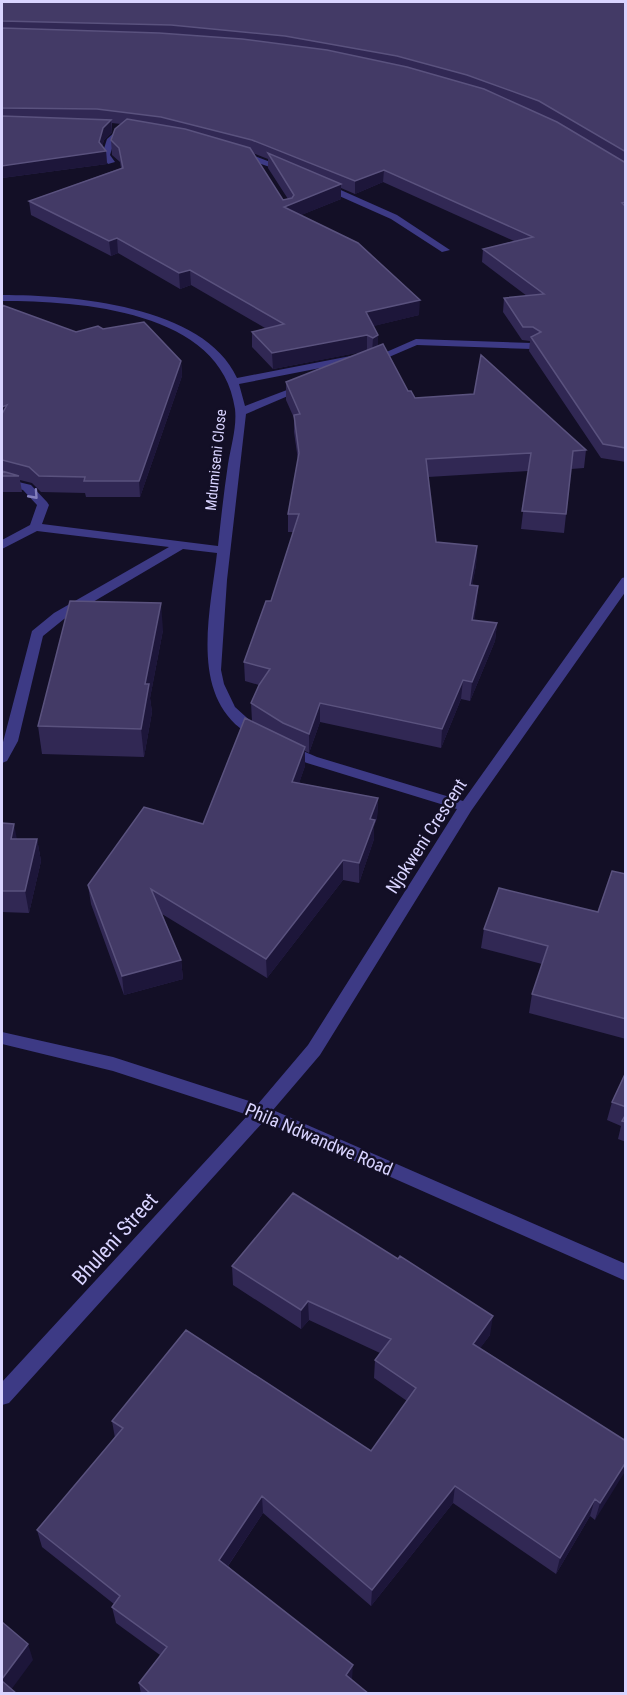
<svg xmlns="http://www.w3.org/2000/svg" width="627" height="1695" viewBox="0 0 627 1695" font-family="'Roboto Condensed',sans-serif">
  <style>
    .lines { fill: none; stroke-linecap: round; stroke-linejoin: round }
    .street { fill: #3d3a85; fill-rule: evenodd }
    .wall { fill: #312854; fill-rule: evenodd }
    .shaded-wall { fill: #1d163a }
    .building { fill: #433a66; stroke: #5a527e; stroke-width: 1.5 }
    .oneway { stroke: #837fbc }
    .labels { text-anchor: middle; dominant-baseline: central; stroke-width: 5; stroke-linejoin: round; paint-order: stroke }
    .far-street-label { font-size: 15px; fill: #d9d4ff; stroke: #130f26 }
    .street-label { font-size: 18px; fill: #d9d4ff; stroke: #130f26 }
    .near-street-label { font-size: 21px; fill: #d9d4ff; stroke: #130f26 }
  </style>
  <rect width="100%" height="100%" fill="#130f26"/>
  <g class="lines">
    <path class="street" d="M122 126 129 128 114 142 110 155 115 162 108 164 102 155 107 139Z
      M236 151H242L291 170 284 172 236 155Z
      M319 183H325L397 215 450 250 442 252 391 219 319 187Z
      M2 295C71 295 204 305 237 378L361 354 366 357 361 360 239 384 245 406 300 385 309 387 246 414 227 580 221 670 224 684 235 707 266 735 264 738C254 741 247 733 240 728 190 688 211 608 217 553L183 549 64 619 43 636 18 741 7 761 2 763V746L32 631 54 613 169 547 37 531 2 549V540L30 525 37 505 23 490 2 484V478L31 485 47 502 49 505 42 524 218 546C221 518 224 491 228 464 231 446 237 427 235 409 222 310 79 301 2 301Z
      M416 339 532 343 537 346 532 349 417 345 375 363 366 361Z
      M626 577V591L471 811 320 1055 273 1110 626 1264V1281L264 1121 9 1403 2 1405V1382L248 1115 113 1071 2 1044V1032L113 1057 258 1104 308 1045 457 809 307 763 281 752 279 749 281 746H291L317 757 463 801 622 578Z"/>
  </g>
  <path class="wall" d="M2 2H626V462L601 458 529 351 530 341 522 340 503 312 504 298 527 296 482 262 483 249 514 241 383 182 355 194 341 188V199L301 215 419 315 373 326 378 335V346L408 391 415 398 586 450 584 468 571 469 564 533 521 529 528 471 428 477 436 542 477 546 476 565 472 585 478 586 474 620 497 623 495 641 470 701 461 699 441 748 320 722 309 753 305 751V766L299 783 378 798 377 818 374 826V839L359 883 343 880 267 978 162 914 181 960 183 979 124 995 91 904 88 885 203 824 252 721 251 703 259 685 245 681 244 662 271 601 293 532H288V514L298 460 294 432V418L286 400V382L366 351 273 369 252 347V332L265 328 191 285 180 289 118 253 111 256 31 215 29 201 121 168 120 162 112 155 111 140 121 124 112 123V132L104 140 102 147 106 151 107 164 2 178ZM253 153 268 159V168L288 199 283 200Z
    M2 305 76 332 103 329 181 361 182 376 140 497H86L85 493 41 492 32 483 20 480 22 492H2Z
    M163 630 150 698 152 712 144 757 42 754 38 726Z
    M2 823 17 839H37L41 861 29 913 2 912Z
    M626 874V1039L529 1013 532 994 542 964 481 948 484 929 598 912Z
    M626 1072V1142L618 1139 621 1126 607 1120 612 1102Z
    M232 1266 490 1335 480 1348 626 1441 595 1520 590 1516 556 1574 453 1503 371 1606 263 1513 228 1566 352 1680 369 1694H141L139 1683 160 1655 116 1623 112 1607 114 1604 42 1547 37 1530 115 1438 112 1421 371 1451 407 1401 374 1378 375 1360 380 1353 309 1320 301 1329 233 1285Z"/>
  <path class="shaded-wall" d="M111 120 112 132 104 140 100 152 106 151 107 164 2 178V166L103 128Z
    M384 170 383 182 355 194V181Z
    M341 184V199L284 222V207Z
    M117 238 118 253 111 256 109 241Z
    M190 270 191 285 180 289 179 273Z
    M420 300 419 315 366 328V312Z
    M367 335V351L273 369 272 353Z
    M378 335V351L372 354 373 338Z
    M181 361 182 376 140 497 139 481Z
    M7 405 2 424V407Z
    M477 546 476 565 469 603 470 585Z
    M478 586 477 604 471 638 472 620Z
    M161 603 163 630 150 698 152 712 144 757 141 729 145 684Z
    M497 623 495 641 470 701 472 682Z
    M463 680 461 699 441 748 442 729Z
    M320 703V722L309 753V734Z
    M305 747V766L293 801 292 782Z
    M378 798 377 818 374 826V839L359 883V863L370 819Z
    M14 824 18 845 11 839Z
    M37 839 41 861 29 913 25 891Z
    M343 860V880L267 978 266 959Z
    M181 960 183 979 124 995 122 976Z
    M308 1301 309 1320 301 1329V1310Z
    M493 1316 490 1335 470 1362 473 1344Z
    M626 1462V1470L595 1520 600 1503Z
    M455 1486 453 1503 371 1606 372 1590Z
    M262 1496 263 1513 221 1576 219 1560Z
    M595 1499 590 1516 556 1574 560 1558Z
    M28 1644 33 1660 8 1694 2 1682V1679Z
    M353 1665 352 1680 346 1675Z"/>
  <path class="building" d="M2 2H626V152L539 101 467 75 397 56 285 36 171 25 2 21Z
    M2 28 159 33 242 39 327 50 407 67 484 89 557 122 626 163V202L622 203 626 207V448L603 444 531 337 541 332 533 327H523L504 298 544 294 483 249 533 237 384 170 355 181 252 140 161 117 97 109 2 108Z
    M2 116 111 120 103 128 99 142 106 151 2 166Z
    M127 119 185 129 250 148 283 200 292 198 294 195 268 153 341 184 284 207 358 243 420 300 366 312 378 335 373 338 367 335 272 353 252 332 284 324 190 270 179 273 117 238 109 241 29 201 123 168 119 148 111 140 115 129Z
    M2 305 76 332 98 326 103 329 144 322 181 361 139 481H84L85 477 39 476 29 467 2 460V414L7 405 2 407Z
    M383 344 408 391H411L415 398 474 394 481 355 586 450 573 451 566 514 522 511 531 453 426 459 436 542 477 546 470 585 478 586 472 620 497 623 472 682 463 680 442 729 320 703 309 734 283 723 251 703 259 685 270 669 244 662 266 601H271L299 514H288L299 453 294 415 300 414 286 382Z
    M2 471 19 476H2Z
    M70 601 161 603 145 684H149L141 729 38 726Z
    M245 718 305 747 292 782 378 798 370 819 375 820 359 863 343 860 266 959 151 889 181 960 122 976 88 885 144 807 203 824Z
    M2 823 14 824 11 839H37L25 891H2Z
    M612 871 626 874V1019L532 994 548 946 484 929 499 888 598 912Z
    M626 1072V1107L612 1102Z
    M626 1114V1122L622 1121Z
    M293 1193 398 1259 400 1256 493 1316 473 1344 626 1441V1462L600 1503 595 1499 560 1558 455 1486 372 1590 262 1496 219 1560 353 1665 346 1675 369 1694H151L139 1683 167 1647 112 1607 120 1596 37 1530 123 1428 112 1421 186 1330 371 1451 416 1388 375 1360 391 1339 308 1301 301 1310 232 1266Z
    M2 1622 28 1644 2 1679Z
    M2 1681 17 1694H2Z"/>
  <defs><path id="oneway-chevron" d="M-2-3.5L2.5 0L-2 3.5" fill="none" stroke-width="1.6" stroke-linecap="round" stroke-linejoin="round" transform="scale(1.5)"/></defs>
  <use class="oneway" href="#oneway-chevron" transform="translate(34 495) rotate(48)"/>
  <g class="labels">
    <g class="far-street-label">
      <text transform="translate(216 460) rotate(-84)">Mdumiseni Close</text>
    </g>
    <g class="street-label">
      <text transform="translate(426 836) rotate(-57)">Njokweni Crescent</text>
      <text transform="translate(319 1139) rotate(23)">Phila Ndwandwe Road</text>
    </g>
    <g class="near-street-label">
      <text transform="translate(115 1239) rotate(-48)">Bhuleni Street</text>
    </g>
  </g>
  <rect width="627" height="1695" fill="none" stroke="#d9d4ff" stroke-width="6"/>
</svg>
